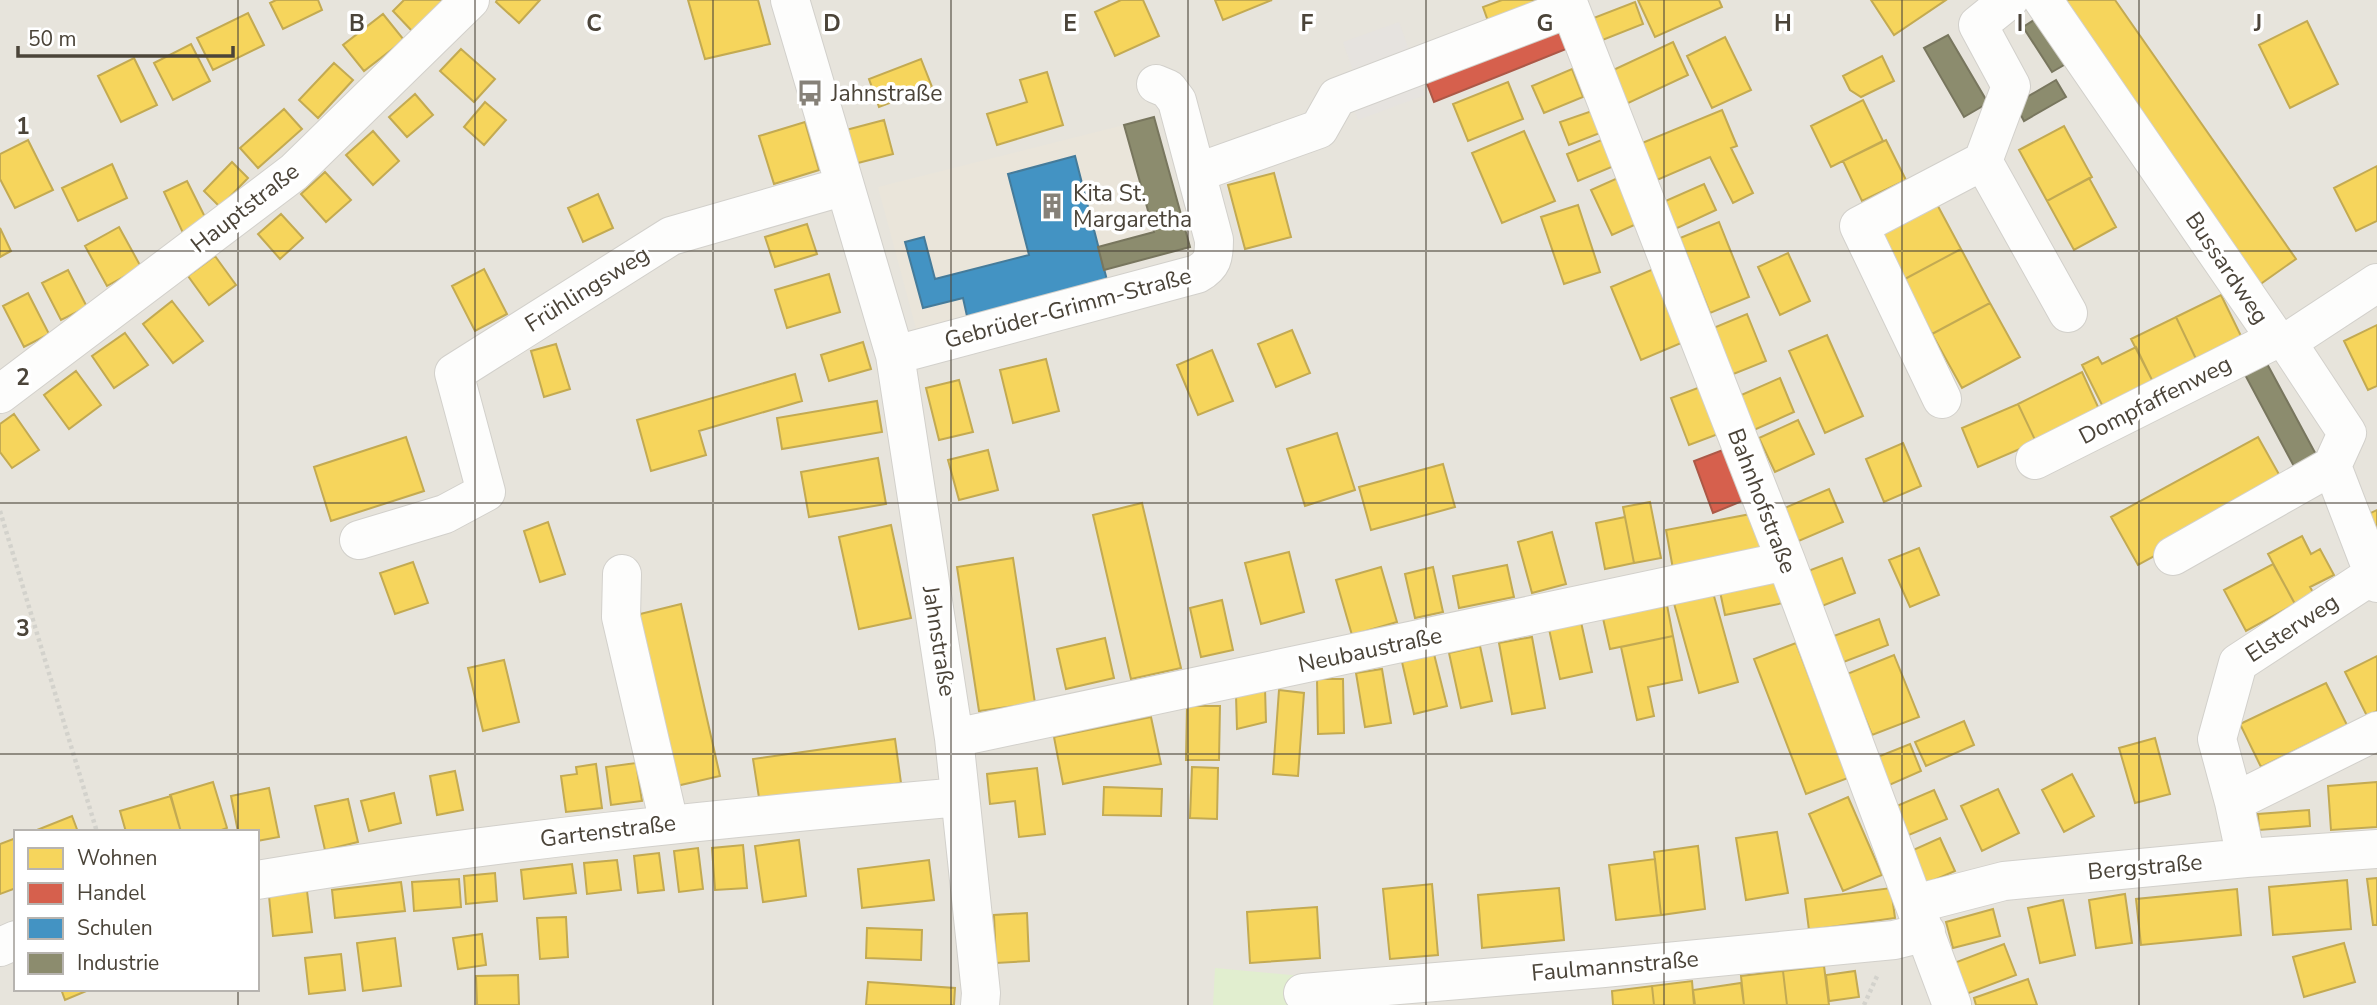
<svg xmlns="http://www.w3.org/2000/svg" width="2377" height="1005" viewBox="0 0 2377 1005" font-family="'Nunito Sans',sans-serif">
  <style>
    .residential { fill: #e7e4dc; fill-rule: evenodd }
    .education { fill: #eae5da }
    .green { fill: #e1eecf }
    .parking { fill: #e6e3df }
    .homes { fill: #f6d55c; stroke: #c3aa52; stroke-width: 2 }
    .shops { fill: #d6604d; stroke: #ac5847; stroke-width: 2 }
    .schools { fill: #4393c3; stroke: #457b9a; stroke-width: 2 }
    .industry { fill: #8c8c6e; stroke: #78765e; stroke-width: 2 }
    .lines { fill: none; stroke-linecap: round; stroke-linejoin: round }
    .minor-casing { stroke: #d2d0cb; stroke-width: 40 }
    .path { stroke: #d3d2cc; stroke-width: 4.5; stroke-dasharray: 3.5 3.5; stroke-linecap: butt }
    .minor { stroke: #fdfdfc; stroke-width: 38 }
    .grid { fill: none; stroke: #4b4439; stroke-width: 2; stroke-opacity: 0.55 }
    .labels { text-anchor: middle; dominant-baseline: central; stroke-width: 7; stroke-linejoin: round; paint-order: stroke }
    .poi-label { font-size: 23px; fill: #4b4439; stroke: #fff; text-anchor: start }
    .street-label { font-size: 23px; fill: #4b4439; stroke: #fff }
    .grid-label { font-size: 23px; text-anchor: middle; font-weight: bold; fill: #4b4439; stroke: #fff; stroke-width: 7; stroke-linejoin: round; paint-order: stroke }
  </style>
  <rect width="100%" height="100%" fill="#f4f2ee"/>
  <path class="residential" d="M0 0H2377V1005H0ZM16 832H257V989H16Z"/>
  <path class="education" d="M1124 125 1154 232 1099 247 1109 288 918 336 878 187Z"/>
  <path class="green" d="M1215 968 1301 976 1300 1005H1213Z"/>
  <path class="parking" d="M1399 22 1425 95 1358 120 1348 93 1359 88 1343 42Z"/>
  <path class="homes" d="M276 0H318L322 10 283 29 270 3Z
    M404 0H445L412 31 393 11Z
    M497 0H540L519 23 496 2Z
    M688 0H758L770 44 705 59Z
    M1121 0H1143L1159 36 1115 56 1095 12Z
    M1215 0H1272L1223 20Z
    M1502 0H1546L1493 35 1483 7Z
    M1638 0H1719L1722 7 1655 37Z
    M1871 0H1946L1894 35Z
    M2060 0H2115L2296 259 2252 290Z
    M1635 2 1643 24 1600 41 1591 19Z
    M248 13 264 45 213 70 197 38Z
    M383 14 404 40 364 71 343 45Z
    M2307 21 2338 84 2290 108 2259 45Z
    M1725 37 1751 90 1712 108 1687 56Z
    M1673 42 1688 75 1624 105 1609 72Z
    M191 44 210 81 173 100 154 63Z
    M461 49 495 79 474 102 440 71Z
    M1882 56 1894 81 1861 97 1850 90 1843 76Z
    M134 58 157 105 121 122 98 76Z
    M921 59 932 87 879 107 869 79Z
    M334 63 353 80 318 118 299 100Z
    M1572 69 1583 97 1544 113 1532 86Z
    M1047 72 1063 125 997 145 987 114 1027 102 1020 80Z
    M1508 82 1523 119 1468 141 1453 104Z
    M415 94 433 115 407 137 389 117Z
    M1863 100 1883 141 1831 167 1811 126Z
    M485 102 506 120 484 145 464 127Z
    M284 109 302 129 258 168 240 148Z
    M1722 110 1737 146 1731 148 1753 193 1733 203 1710 157 1657 180 1642 143Z
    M1592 111 1600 133 1569 145 1560 122Z
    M884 120 893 154 854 164 846 130Z
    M805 122 819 170 774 184 759 136Z
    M2064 126 2092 177 2047 201 2019 150Z
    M373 131 399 161 373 185 346 155Z
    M1524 131 1555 201 1502 223 1472 153Z
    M1604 139 1614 166 1578 181 1567 154Z
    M28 140 53 190 15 208 0 179V154Z
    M1886 140 1906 180 1862 201 1843 161Z
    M232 162 248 178 220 207 204 191Z
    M112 164 127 198 78 221 62 188Z
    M2377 166V221L2356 231 2334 188Z
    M325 172 351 200 326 222 301 194Z
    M1274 173 1291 237 1245 249 1228 185Z
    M1620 177 1641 222 1612 235 1591 190Z
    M2089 178 2116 227 2074 250 2047 201Z
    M187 181 207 221 183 233 164 192Z
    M1704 184 1716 210 1673 230 1661 203Z
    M598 194 613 228 583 242 568 208Z
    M1932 195 1961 249 1903 280 1874 227Z
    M1578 205 1600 272 1564 284 1541 217Z
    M281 214 303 238 280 259 258 234Z
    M1719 222 1749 297 1710 313 1680 238Z
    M807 224 817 254 775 267 765 237Z
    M119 227 141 267 107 286 85 246Z
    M0 228 11 251 0 257Z
    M1961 249 1990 303 1932 334 1903 280Z
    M1788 253 1810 301 1780 315 1758 267Z
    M215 256 236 285 209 305 188 276Z
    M1656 268 1686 341 1641 360 1611 287Z
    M484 269 507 314 475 331 452 286Z
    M68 270 87 307 61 320 42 283Z
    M829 274 840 312 787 328 775 290Z
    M28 293 49 334 24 347 3 306Z
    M2221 295 2242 338 2197 361 2176 317Z
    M172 301 203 341 173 363 143 324Z
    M1990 303 2020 357 1962 388 1932 334Z
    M1747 314 1766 361 1731 375 1711 329Z
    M2176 317 2197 361 2153 382 2131 339Z
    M2377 325V386L2368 390 2344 341Z
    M1292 330 1310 373 1276 387 1258 344Z
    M125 333 148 365 114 388 92 356Z
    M1827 335 1863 416 1825 433 1789 351Z
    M863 342 871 369 829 381 821 355Z
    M556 344 570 389 544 397 531 351Z
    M2136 347 2153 382 2103 407 2082 365 2098 357 2102 364Z
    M1212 350 1233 401 1198 415 1177 365Z
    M1046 359 1059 411 1013 423 1000 370Z
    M76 371 101 405 69 429 44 395Z
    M2082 372 2099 409 2036 442 2018 404Z
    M795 374 802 401 699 431 706 455 651 471 637 420Z
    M1780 378 1794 412 1754 430 1739 396Z
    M959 380 973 432 939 440 926 388Z
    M1703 386 1721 433 1689 445 1671 398Z
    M877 401 882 432 782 449 777 418Z
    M2018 404 2036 442 1978 467 1962 428Z
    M14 414 39 450 12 468 0 452V424Z
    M1798 420 1814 454 1775 472 1759 438Z
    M1337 433 1355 490 1305 506 1287 449Z
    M406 437 424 491 331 521 314 467Z
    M2258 437 2285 485 2138 565 2111 517Z
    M1903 443 1921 486 1884 502 1866 459Z
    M988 450 998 490 959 500 948 460Z
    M878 458 886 504 809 517 801 472Z
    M1443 464 1455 507 1371 530 1359 487Z
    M1829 489 1843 522 1794 543 1780 510Z
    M1650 502 1661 558 1634 563 1623 507Z
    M1142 503 1181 668 1131 679 1093 515Z
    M2377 510V535L2360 518Z
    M1756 513 1763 552 1673 569 1666 530Z
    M1625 517 1634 563 1605 569 1596 523Z
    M548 522 565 574 540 582 524 531Z
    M891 525 911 618 859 629 839 537Z
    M1552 532 1566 584 1532 593 1518 542Z
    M2302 536 2311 554 2320 549 2334 575 2310 587 2314 594 2295 604 2268 554Z
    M1919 548 1939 595 1910 607 1889 560Z
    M1289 552 1304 612 1261 624 1245 563Z
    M1013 558 1035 703 979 711 957 567Z
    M1842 558 1855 593 1822 606 1808 571Z
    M413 562 428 603 395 614 380 573Z
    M2273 564 2295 604 2246 631 2224 590Z
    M1507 565 1514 597 1459 608 1453 576Z
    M1381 567 1397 622 1352 635 1336 580Z
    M1433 567 1443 612 1415 618 1405 574Z
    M1787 572 1793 601 1725 615 1719 587Z
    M1712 589 1738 682 1699 693 1673 600Z
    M1222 600 1233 650 1201 657 1190 608Z
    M1666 600 1673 636 1610 649 1602 614Z
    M681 604 720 776 672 787 632 616Z
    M1879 619 1888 645 1841 663 1831 637Z
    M1581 622 1592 672 1560 679 1549 629Z
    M1673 636 1682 680 1648 687 1654 716 1637 720 1621 647Z
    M1532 637 1545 708 1512 714 1499 643Z
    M1105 638 1114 678 1066 689 1057 649Z
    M1796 643 1848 778 1806 794 1754 659Z
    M1480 646 1492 701 1461 708 1449 653Z
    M1434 654 1447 706 1414 714 1402 662Z
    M1894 655 1919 717 1872 735 1847 674Z
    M2377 656V711L2367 716 2345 672Z
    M504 660 519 722 483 731 468 668Z
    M1382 669 1391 723 1365 727 1356 673Z
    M1317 679H1343L1344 733 1318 734Z
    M2326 683 2347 725 2261 767 2240 724Z
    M1265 688 1266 722 1237 729 1236 695Z
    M1279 690 1304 693 1298 776 1273 774Z
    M1187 706H1220L1219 760H1186Z
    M1151 717 1161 764 1063 784 1054 737Z
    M1964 721 1974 745 1926 766 1915 742Z
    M2155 738 2170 794 2135 803 2119 748Z
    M895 739 901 783 760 804 753 759Z
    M1910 744 1921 771 1887 786 1875 758Z
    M636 763 642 801 611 805 606 767Z
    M596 764 602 808 566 812 561 776 577 774 576 767Z
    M1192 767 1218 768 1217 819 1190 818Z
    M1037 768 1045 834 1019 837 1015 801 990 804 987 774Z
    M455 771 463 810 437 815 430 776Z
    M2072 774 2094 816 2064 832 2042 790Z
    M213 782 227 828 216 832H181L170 795Z
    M2377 782V827L2331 830 2328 786Z
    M1104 787 1162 789 1161 816 1103 815Z
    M269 788 279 837 257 841V832H238L231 796Z
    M1998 789 2019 833 1982 851 1961 806Z
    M1934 790 1947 819 1904 837 1892 808Z
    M394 793 401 823 369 831 361 801Z
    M171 796 181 832H126L120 811Z
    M1848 797 1882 875 1843 891 1809 814Z
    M348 799 358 842 325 850 315 806Z
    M2309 810 2310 826 2259 830 2258 814Z
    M72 816 78 832H32Z
    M1777 832 1788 893 1746 900 1736 838Z
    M16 838V888L0 894V844Z
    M1940 838 1955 871 1925 884 1911 851Z
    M799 840 806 896 763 902 755 846Z
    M743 845 747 888 715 890 712 848Z
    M1698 846 1705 909 1661 915 1654 852Z
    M698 848 703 889 679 892 674 851Z
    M659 853 664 890 638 893 634 856Z
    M1655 859 1661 915 1616 920 1609 865Z
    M617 860 621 890 587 894 584 863Z
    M929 860 934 900 862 908 858 869Z
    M572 864 576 893 524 899 521 870Z
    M495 873 497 901 466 904 464 876Z
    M2377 878V925H2373L2367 879Z
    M459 879 461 907 414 911 412 882Z
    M2347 880 2351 929 2273 935 2269 887Z
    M401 882 405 911 335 918 332 890Z
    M1432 884 1438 955 1390 959 1383 889Z
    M1559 888 1564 940 1482 948 1478 895Z
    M1891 888 1895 918 1809 930 1805 899Z
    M2237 889 2241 935 2141 945 2136 899Z
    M307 891 312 932 273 936 269 896Z
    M2125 894 2132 943 2096 948 2089 900Z
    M2063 900 2075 955 2040 963 2028 908Z
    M1317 907 1320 958 1250 963 1247 912Z
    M1993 909 2000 936 1953 948 1946 922Z
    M1027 913 1029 961 996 963 994 915Z
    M566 917 568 957 540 959 537 918Z
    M867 928 922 930 921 960 866 958Z
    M482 934 486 965 458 969 453 938Z
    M395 938 401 986 363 991 357 943Z
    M2344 943 2355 982 2304 997 2293 957Z
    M2004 944 2016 975 1966 994 1954 963Z
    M341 954 345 990 309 994 305 958Z
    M1824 966 1829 1005H1787L1783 971Z
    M1783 971 1787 1005H1744L1741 976Z
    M1855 971 1859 997 1829 1001 1826 975Z
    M518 975 519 1005H477L476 976Z
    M2028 979 2037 1005H1976L1974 998Z
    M1692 981 1694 1005H1654L1652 986Z
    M868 982 955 988 954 1005H866Z
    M1741 983 1744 1005H1695L1693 990Z
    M1652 986 1654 1005H1613L1612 991Z
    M61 989H91L65 1000Z"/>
  <path class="shops" d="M1565 17 1576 45 1434 102 1423 73Z
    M1728 448 1747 499 1713 513 1694 461Z"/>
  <path class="schools" d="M1075 156 1109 288 967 316 963 298 923 308 905 242 924 237 935 279 1029 255 1008 174Z"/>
  <path class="industry" d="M2042 15 2071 61 2052 72 2023 27Z
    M1948 35 1988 103 1964 117 1924 48Z
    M2056 80 2066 97 2024 121 2015 104Z
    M1154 117 1190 247 1104 270 1098 247 1154 232 1124 125Z
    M2265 360 2319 460 2297 472 2243 371Z"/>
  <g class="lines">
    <g class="minor-casing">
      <path id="minor" d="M790 0 895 355 954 738 981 993 980 1005
        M1567 0 1786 561 1952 1005
        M2043 0 2276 339 2287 342 2347 433 2332 466 2377 583
        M1983 161 2011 86 1978 25 2009 0
        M1983 161 2068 313
        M1196 173 1319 129 1337 97 1570 8
        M2287 342 2377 283
        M895 355 1197 274C1213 265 1214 257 1214 240L1177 101 1168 89 1156 84
        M0 394 294 172 470 0
        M1942 399 1859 226 1983 161
        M2035 460 2276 339
        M359 540 445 514 486 492 454 373 671 236 845 186
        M2173 556 2332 466
        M622 574 621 617 669 823
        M954 738 1786 561
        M2234 802 2377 731
        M2246 858 2234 802 2217 739 2238 663 2374 574
        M257 880C490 841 725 818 960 797
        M1915 904 2004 881 2246 858 2377 849
        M0 947 16 940
        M1303 993 1604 968 1894 940 1926 932"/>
    </g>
    <path class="path" d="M0 511 97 832
      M1864 1005 1878 974"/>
    <use href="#minor" class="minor"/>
  </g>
  <path class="grid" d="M238 0V832M475 0V1005M713 0V1005M951 0V1005M1188 0V1005M1426 0V1005M1664 0V1005M1902 0V1005M2139 0V1005M0 251H2377M0 503H2377M0 754H2377M238 989V1005"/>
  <defs>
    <g id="bus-bare" transform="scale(2.1)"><path d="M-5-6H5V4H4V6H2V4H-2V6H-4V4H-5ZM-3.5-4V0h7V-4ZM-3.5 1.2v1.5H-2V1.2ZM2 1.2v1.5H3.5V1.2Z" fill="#868178" stroke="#fff" stroke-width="2.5" paint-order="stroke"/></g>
    <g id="building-bare" transform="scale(2.1)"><path d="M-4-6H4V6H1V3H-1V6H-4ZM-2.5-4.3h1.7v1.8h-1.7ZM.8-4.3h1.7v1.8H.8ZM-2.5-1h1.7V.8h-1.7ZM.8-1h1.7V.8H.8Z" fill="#868178" stroke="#fff" stroke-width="2.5" paint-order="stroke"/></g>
  </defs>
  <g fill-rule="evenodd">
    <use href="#bus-bare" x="810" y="93"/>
    <use href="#building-bare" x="1052" y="206"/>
  </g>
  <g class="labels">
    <g class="poi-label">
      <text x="831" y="93">Jahnstraße</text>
      <text x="1073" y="193">Kita St.<tspan x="1073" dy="26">Margaretha</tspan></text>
    </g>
    <g class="street-label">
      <text transform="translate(245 208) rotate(-38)">Hauptstraße</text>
      <text transform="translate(2227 268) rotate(56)">Bussardweg</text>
      <text transform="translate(587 289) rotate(-32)">Frühlingsweg</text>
      <text transform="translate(1068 308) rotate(-15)">Gebrüder-Grimm-Straße</text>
      <text transform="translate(2155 400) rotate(-27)">Dompfaffenweg</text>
      <text transform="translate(1762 501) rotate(69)">Bahnhofstraße</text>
      <text transform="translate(2292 628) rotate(-33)">Elsterweg</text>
      <text transform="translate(939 641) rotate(81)">Jahnstraße</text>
      <text transform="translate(1370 650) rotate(-12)">Neubaustraße</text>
      <text transform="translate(608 831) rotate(-7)">Gartenstraße</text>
      <text transform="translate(2145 867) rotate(-5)">Bergstraße</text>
      <text transform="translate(1615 966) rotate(-5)">Faulmannstraße</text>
    </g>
  </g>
  <g class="grid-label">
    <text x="357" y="31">B</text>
    <text x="594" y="31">C</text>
    <text x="832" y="31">D</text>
    <text x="1070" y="31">E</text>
    <text x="1307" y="31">F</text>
    <text x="1545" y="31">G</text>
    <text x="1783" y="31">H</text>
    <text x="2020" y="31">I</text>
    <text x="2258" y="31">J</text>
    <text x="23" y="134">1</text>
    <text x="23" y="385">2</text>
    <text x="23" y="636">3</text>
  </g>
  <rect x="14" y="830" width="245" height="161" fill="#ffffff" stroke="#b7b4b0" stroke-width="2"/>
  <rect x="28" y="848" width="35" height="21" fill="#f6d55c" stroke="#b7b4b0" stroke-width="2"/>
  <text x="77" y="865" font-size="21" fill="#4b4439">Wohnen</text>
  <rect x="28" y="883" width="35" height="21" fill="#d6604d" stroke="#b7b4b0" stroke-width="2"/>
  <text x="77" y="900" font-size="21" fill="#4b4439">Handel</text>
  <rect x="28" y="918" width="35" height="21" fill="#4393c3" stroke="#b7b4b0" stroke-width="2"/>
  <text x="77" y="935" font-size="21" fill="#4b4439">Schulen</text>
  <rect x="28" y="953" width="35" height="21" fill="#8c8c6e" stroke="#b7b4b0" stroke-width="2"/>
  <text x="77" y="970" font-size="21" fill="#4b4439">Industrie</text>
  <path d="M18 46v10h215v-10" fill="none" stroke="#4b4439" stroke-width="3.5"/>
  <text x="28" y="46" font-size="21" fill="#4b4439" stroke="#ffffff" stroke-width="5" paint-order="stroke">50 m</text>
</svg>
